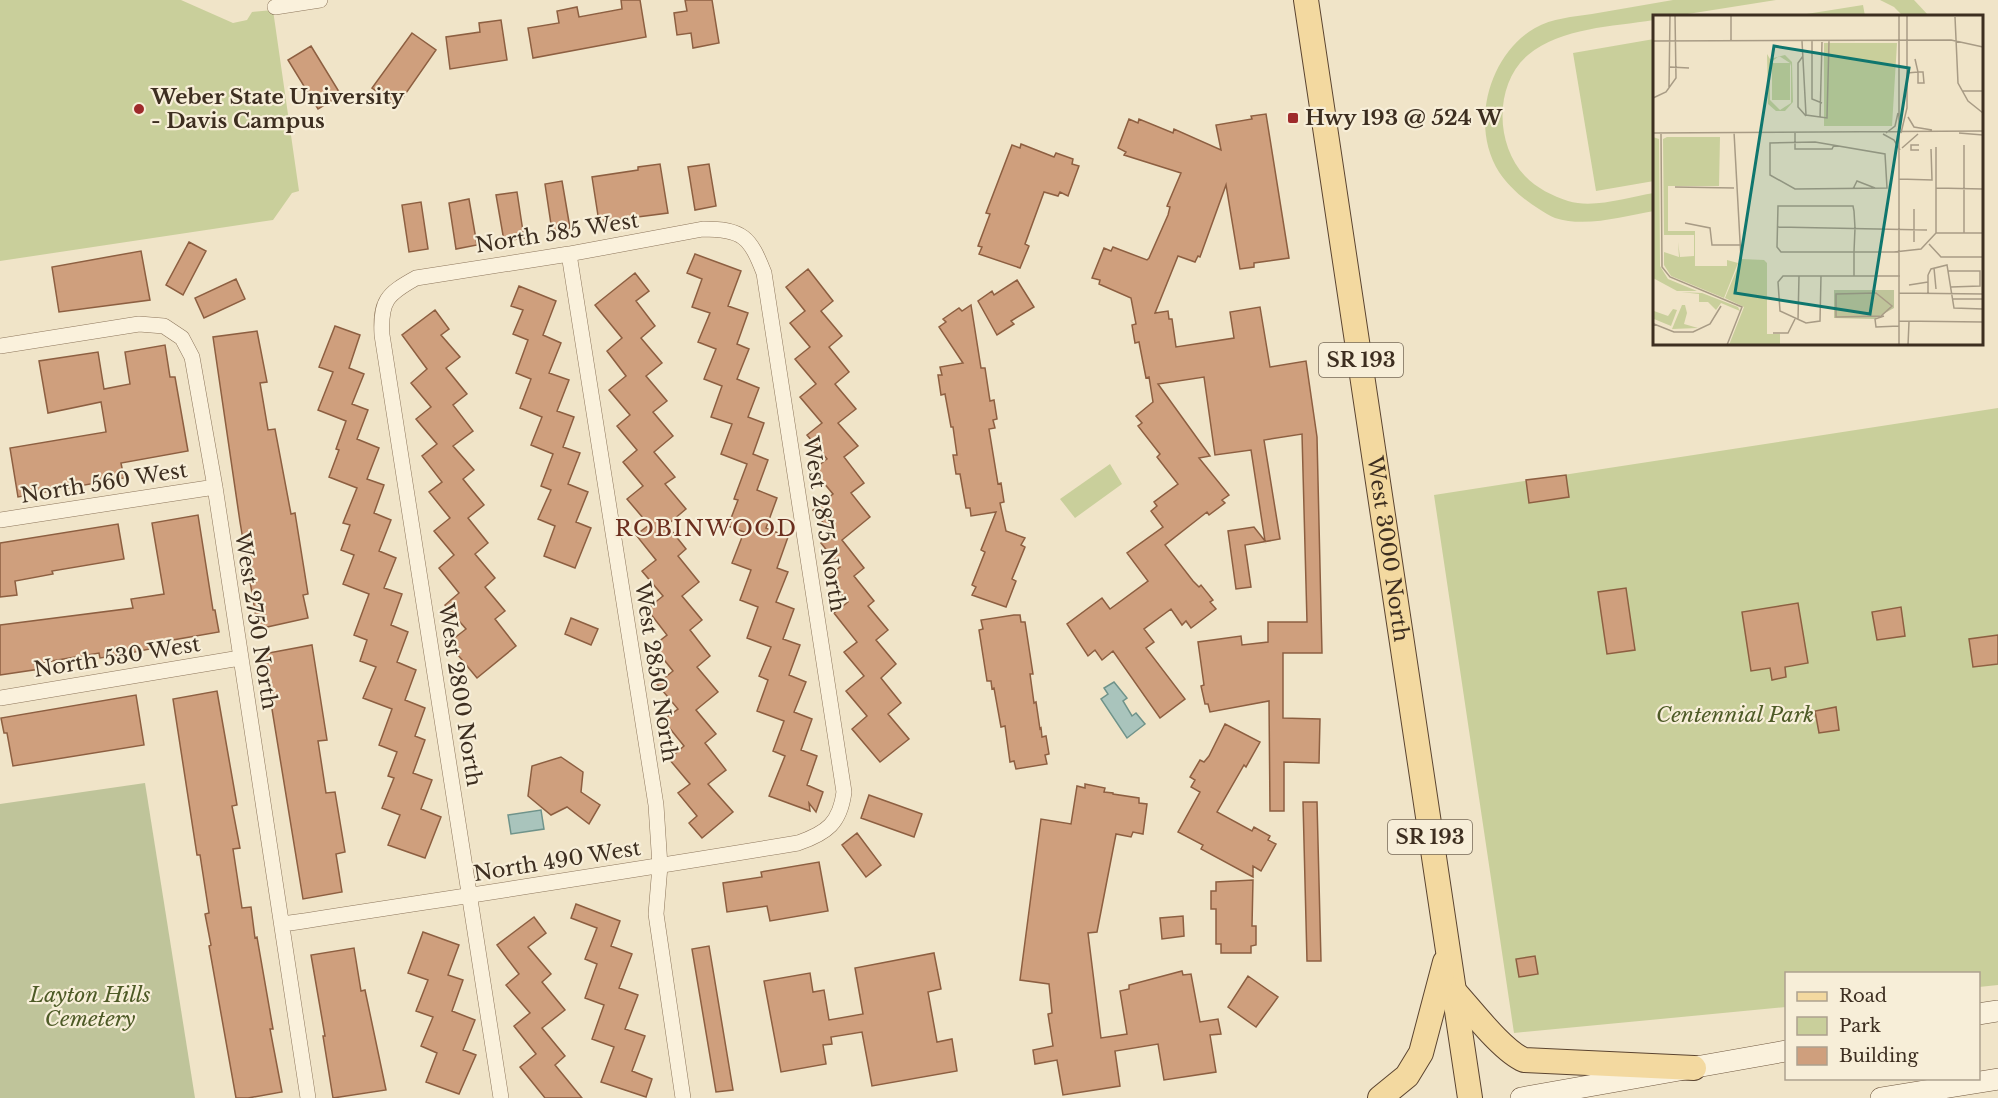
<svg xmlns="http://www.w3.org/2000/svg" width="1998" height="1098" viewBox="0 0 1998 1098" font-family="'Libre Baskerville',serif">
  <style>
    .green { fill: #c9cf9b }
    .cemetery { fill: #bfc49a }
    .water { fill: #a9c4bc; stroke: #6f938a; stroke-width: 1.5 }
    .building { fill: #cf9f7d; stroke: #8d5f41; stroke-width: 1.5 }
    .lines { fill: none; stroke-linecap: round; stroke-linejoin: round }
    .minor-casing { stroke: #8d765c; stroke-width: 16 }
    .secondary-casing { stroke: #6f573f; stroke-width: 22 }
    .primary-casing { stroke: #5b4430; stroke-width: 26 }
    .minor { stroke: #faf1dc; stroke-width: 15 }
    .secondary { stroke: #faf1dc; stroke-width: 21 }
    .primary { stroke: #f3d9a0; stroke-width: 24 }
    .poi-dot { fill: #9e2a2b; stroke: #f7eed8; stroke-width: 2 }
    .labels { text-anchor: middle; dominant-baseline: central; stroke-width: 4.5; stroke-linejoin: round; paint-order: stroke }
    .shield { fill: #f7eed8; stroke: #756857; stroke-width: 1.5 }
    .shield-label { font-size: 20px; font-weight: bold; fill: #3d2e20 }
    .poi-label { font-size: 21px; font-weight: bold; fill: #3d2e20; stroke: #f7eed8; text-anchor: start }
    .street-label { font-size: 21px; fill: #3d2e20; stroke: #f7eed8 }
    .park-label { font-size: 21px; font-style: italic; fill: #4d5a26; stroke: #f7eed8 }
    .neighbourhood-label { font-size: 22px; letter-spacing: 1.5px; fill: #6b2e1e; stroke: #f7eed8 }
    .inset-road { fill: none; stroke: #a89b85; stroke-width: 1.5 }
    .view { fill: #0f766e; fill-opacity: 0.15; stroke: #0f766e; stroke-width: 3 }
    .inset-edge { fill: none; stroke: #3d2e20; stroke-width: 3 }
  </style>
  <rect width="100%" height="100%" fill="#f0e4c8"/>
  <path class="green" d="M0 0H181L233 23 247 20 252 12 273 10 299 191 292 193 273 220 0 261Z
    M1673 0H1776L1675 16H1654V20C1612 27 1562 27 1528 55 1494 84 1495 145 1525 176 1536 188 1553 196 1568 201 1594 209 1628 197 1654 193V211C1624 216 1586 228 1555 218 1550 216 1544 212 1539 209 1524 200 1509 187 1499 172 1470 126 1488 55 1535 28 1552 18 1573 17 1592 14 1619 9 1646 5 1673 0Z
    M1880 0H1914L1929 16H1903L1894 7Z
    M1863 5 1865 16H1794Z
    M1654 39V181L1596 191 1573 53Z
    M1998 408V985L1979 987 1978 974H1786V1007L1514 1033 1434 495Z
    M1110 464 1122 484 1075 518 1060 499Z"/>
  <path class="cemetery" d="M145 783 195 1098H0V804Z"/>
  <path class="water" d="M1114 682 1127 698 1123 701 1132 716 1136 713 1145 724 1127 738 1101 699 1108 694 1104 688Z
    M541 810 544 829 511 834 508 815Z"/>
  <path class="building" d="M621 0H640L646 37 533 58 528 28 559 23 557 11 577 7 579 17 622 9Z
    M685 0H712L719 43 693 48 691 33 677 35 674 13 687 11Z
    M501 20 507 60 450 69 446 37 480 32 479 23Z
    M412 33 436 50 397 106 372 88Z
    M311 46 341 95 318 109 288 60Z
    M1266 114 1289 258 1254 263V267L1240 269 1226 185 1200 257 1198 256 1195 262 1178 256 1155 313 1168 311 1169 319H1172L1176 347 1234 338 1230 312 1260 307 1270 367 1306 361 1317 437 1322 653H1283V718L1320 719 1319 763 1284 762V811H1270L1269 701 1210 712 1208 704H1205L1201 686 1204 685 1198 642 1241 636 1242 645 1268 642V622H1307L1302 434 1264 440 1280 539 1245 545 1251 587 1236 589 1228 531 1254 527 1265 541 1251 450 1215 455 1204 377 1158 384 1210 456 1199 458 1229 495 1222 500 1225 503 1209 515 1207 512 1165 545 1193 581 1199 587 1201 585 1213 600 1210 602 1216 609 1191 628 1186 621 1182 625 1171 609 1144 629 1154 642 1146 648 1185 699 1160 718 1113 651 1102 660 1095 650 1088 656 1067 624 1102 598 1110 609 1148 581 1127 553 1163 527 1151 511 1157 506 1154 502 1178 484 1157 457 1160 454 1138 426 1142 423 1136 416 1153 402 1149 377 1146 378 1139 342 1135 343 1132 325 1136 324 1131 298 1099 284 1100 280 1092 278 1104 248 1111 251 1113 247 1147 260 1149 258 1168 215 1170 207 1167 206 1181 173 1124 155 1126 152 1118 148 1129 119 1138 123 1139 119 1173 133 1174 129 1221 150 1216 125 1252 119 1251 116Z
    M1021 144 1054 157 1056 153 1073 159 1072 164 1079 166 1068 196 1060 192 1058 196 1044 192 1025 244 1029 246 1020 268 979 254 982 247 978 246 990 214 986 213 1012 145 1020 148Z
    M660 164 668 213 599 222 592 177 638 170V167Z
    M709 164 716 206 695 210 688 167Z
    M562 181 570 228 552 231 545 184Z
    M517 192 524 238 504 241 496 195Z
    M469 199 477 245 456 249 449 203Z
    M421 202 428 249 409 252 402 205Z
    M189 242 206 251 183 295 166 285Z
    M141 251 150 300 59 312 52 267Z
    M695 254 741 271 728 306 748 313 737 344 749 349 737 379 759 388 748 417 764 423 753 454 768 460 757 490 777 498 766 528 788 537 777 568 788 572 776 602 794 609 783 639 800 645 789 675 806 682 794 712 812 719 801 750 817 756 807 785 823 792 816 812 809 803 810 811 769 796 785 756 773 751 784 721 757 711 768 680 759 676 771 647 747 638 758 607 740 600 751 570 732 563 744 532 728 526 738 500 734 499 747 464 721 454 732 424 711 417 722 386 704 379 716 349 698 342 710 313 692 307 702 279 687 273Z
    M808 269 833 301 821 311 842 336 829 347 849 372 835 384 856 409 838 423 858 446 844 457 864 483 851 493 870 517 842 540 864 568 854 576 874 601 868 606 888 630 876 640 896 664 881 678 901 703 888 714 909 739 880 762 852 729 867 716 846 691 864 676 844 652 857 642 834 613 848 602 827 577 840 567 821 543 832 534 813 510 833 494 813 470 827 459 807 435 822 423 800 397 816 384 795 359 810 347 790 323 805 311 786 287Z
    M635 273 649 291 636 301 655 326 641 338 662 363 646 376 667 401 653 412 673 436 654 452 675 477 665 484 686 509 667 525 686 549 678 556 699 582 682 596 702 620 690 630 710 656 697 667 718 692 696 710 716 734 705 743 726 770 708 784 733 812 702 838 689 823 697 816 678 793 690 784 669 759 684 746 663 720 678 709 657 684 673 671 653 646 667 635 647 609 663 596 642 571 656 560 636 535 649 525 627 499 643 486 623 462 637 450 617 426 630 415 609 390 626 376 607 351 622 338 595 305Z
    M236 279 245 299 204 318 195 298Z
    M1017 280 1034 307 1011 321 1014 324 997 335 978 301 992 291 994 295Z
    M519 286 556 301 543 335 561 343 549 373 569 380 557 411 574 417 563 447 580 453 568 484 588 492 576 522 591 528 575 568 544 556 555 526 538 519 551 490 541 486 553 454 531 445 542 417 520 408 531 379 516 373 528 340 513 334 523 310 511 306Z
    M971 305 981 368H985L990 401 994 400 997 419 993 420 995 428 989 429 998 484 1001 483 1004 502 1000 503 1006 531 1025 538 1021 545 1025 547 1012 579 1016 581 1006 607 972 595 976 587 972 585 985 552 981 550 996 512 971 516 970 508H966L960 474H956L953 455H957L953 427H951L945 394 941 395 938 375H942L940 367 963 363 939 327 946 322 943 319 959 308 962 311Z
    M435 310 449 329 441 335 460 357 446 368 467 394 453 405 473 431 453 446 474 470 463 479 484 505 468 518 488 543 475 554 495 578 485 587 505 611 495 619 516 646 477 678 448 643 466 629 445 605 459 593 439 568 454 555 434 531 450 518 429 492 442 482 422 456 437 444 416 419 431 407 411 383 427 369 402 335Z
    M335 326 360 335 349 368 364 374 352 404 368 410 357 439 379 448 367 479 384 485 374 513 391 520 379 551 396 558 384 588 402 594 391 625 408 632 397 662 416 670 405 700 425 708 415 736 425 740 413 773 432 780 421 809 441 817 425 858 388 845 400 815 382 808 394 778 388 776 397 752 379 745 392 709 363 698 376 667 360 661 367 640 354 635 369 594 343 584 354 555 341 550 350 525 343 523 357 488 329 477 339 450 336 449 346 421 318 410 333 372 319 367Z
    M257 331 267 382 260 383 268 430 275 429 291 514 295 513 308 594 303 595 308 618 258 629 240 522 213 337Z
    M165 345 170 377H175L188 451 121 463 124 478 18 497 10 448 106 432 101 402 48 413 39 361 98 352 104 389 130 384 125 352Z
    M1566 475 1569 497 1529 503 1526 480Z
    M198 515 213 610H215L219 632 150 644V649L120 655 100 658 99 653 40 663V669L0 675V625L133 608 131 599 164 594 152 523Z
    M118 524 124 559 52 571 53 574 15 581 17 595 0 597V543Z
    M1626 588 1635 650 1607 654 1598 592Z
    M1798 603 1808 663 1785 667 1786 677 1772 680 1770 668 1751 671 1742 612Z
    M1901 607 1905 636 1877 640 1872 612Z
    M1014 615H1020L1021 622H1025L1033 674H1030L1034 703 1036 702 1040 729 1041 728 1042 737 1046 736 1049 754 1045 755 1047 764 1016 769 1014 761 1010 762 1005 726 1001 727 994 688 992 689 991 681H987L979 630 983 629 981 620Z
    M571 618 598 629 591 645 565 634Z
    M1998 635V664L1973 667 1969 639Z
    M312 645 327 740 318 741 326 793 335 792 345 852 336 854 342 892 303 899 263 654Z
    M217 691 237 805 232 806 240 848 233 849 242 908 251 907 255 938 257 937 273 1029H270L282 1092 248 1098H236L209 946 211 945 205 914 209 913 200 855H197L173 699Z
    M136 695 144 745 13 766 7 733H4L1 718Z
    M1836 707 1839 730 1819 733 1815 711Z
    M1225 724 1260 742 1246 767 1244 765 1217 812 1252 831 1254 827 1270 836 1268 840 1276 844 1261 871 1253 866V877L1201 849 1203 845 1178 832 1200 792 1191 787 1195 780 1190 777 1200 760 1204 762 1209 756Z
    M561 757 583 772 581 792 600 805 589 824 567 807 551 815 528 796 532 766Z
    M1085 784 1105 788 1104 792 1113 793V794L1139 798V803L1147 804 1143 834 1133 832 1131 837 1116 834 1097 932 1088 933 1101 1038 1127 1034 1120 991 1129 989V985L1182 971 1183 975 1191 974 1200 1022 1218 1019 1221 1034 1210 1035 1216 1072 1164 1080 1158 1044 1115 1051 1120 1086 1063 1095 1057 1060 1035 1064 1033 1050 1053 1046 1048 1014 1052 1013 1049 984 1020 980 1041 819 1071 824 1077 786 1085 788Z
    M869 795 922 814 914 837 861 818Z
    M1303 802H1317L1321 961H1307Z
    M857 833 881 865 866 877 842 845Z
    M819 862 828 911 770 921 767 906 727 912 723 883 762 877 761 872Z
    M1253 880 1252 926H1256V945L1251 946V953H1221V944H1216V909H1211V891H1216V882Z
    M576 904 620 921 611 946 632 954 619 988 638 995 625 1029 645 1036 632 1071 652 1079 646 1097 601 1082 614 1047 592 1039 604 1005 585 998 597 964 585 959 597 928 571 918Z
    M1183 916 1184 936 1162 939 1160 918Z
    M534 917 546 933 528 947 551 974 542 982 565 1010 542 1028 565 1056 555 1065 582 1098H545L520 1067 536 1054 514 1026 530 1013 506 985 519 974 497 945Z
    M423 932 459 945 448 975 463 980 452 1011 475 1020 463 1050 476 1055 459 1094 426 1082 437 1053 421 1046 433 1017 416 1011 428 980 408 973Z
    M709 946 733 1090 716 1092 692 949Z
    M354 948 361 991 365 990 386 1090 333 1098 323 1036H325L311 955Z
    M934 953 941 989 928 992 937 1042 952 1039 957 1071 872 1086 862 1032 831 1037 832 1044 823 1045 826 1064 781 1072 764 981 810 973 813 992 824 990 829 1020 863 1014 855 968Z
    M1535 956 1538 974 1519 977 1516 959Z
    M1248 976 1278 997 1256 1027 1228 1007Z"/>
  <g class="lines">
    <g class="minor-casing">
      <path id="minor" d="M275 7 320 0
        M569 254 656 805 660 866 656 914 683 1098
        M0 346 139 324 164 326 182 338 192 357 215 487 308 1098
        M0 520 215 487
        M0 698 240 658
        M282 924 297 922C464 896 631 871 798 843 827 833 840 823 844 792L764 273C750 237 743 229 703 229L569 254 416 278C387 294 380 301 382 335L501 1098"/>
    </g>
    <g class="secondary-casing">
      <path id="secondary" d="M1978 1014 1998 1011
        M1521 1098 1786 1051
        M1881 1098 1998 1079"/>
    </g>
    <g class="primary-casing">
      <g id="primary">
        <path id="s1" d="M1306 0C1363 366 1413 732 1470 1098"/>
        <path d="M1453 990C1470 1008 1502 1051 1524 1060L1694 1068"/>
        <path d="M1380 1098 1407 1076 1421 1053 1445 962"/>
      </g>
    </g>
    <use href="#minor" class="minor"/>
    <use href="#secondary" class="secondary"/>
    <use href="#primary" class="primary"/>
  </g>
  <g class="poi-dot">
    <circle cx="139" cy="109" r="6"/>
    <rect x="1287" y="112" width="12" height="12" rx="3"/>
  </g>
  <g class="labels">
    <g class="shield">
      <rect x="1319" y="343" width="84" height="34" rx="4.5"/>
      <rect x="1388" y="820" width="84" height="34" rx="4.5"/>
    </g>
    <g class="shield-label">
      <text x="1361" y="360">SR 193</text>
      <text x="1430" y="837">SR 193</text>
    </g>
    <g class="poi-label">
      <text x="151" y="97">Weber State University<tspan x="151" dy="24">- Davis Campus</tspan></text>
      <text x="1305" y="118">Hwy 193 @ 524 W</text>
    </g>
    <g class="street-label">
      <text transform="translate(557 233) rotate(-9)">North 585 West</text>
      <text transform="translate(104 483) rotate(-9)">North 560 West</text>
      <text transform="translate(824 524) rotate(81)">West 2875 North</text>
      <text stroke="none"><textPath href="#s1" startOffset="555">West 3000 North</textPath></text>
      <text transform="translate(256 621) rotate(81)">West 2750 North</text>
      <text transform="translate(117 657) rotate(-9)">North 530 West</text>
      <text transform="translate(656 672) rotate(81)">West 2850 North</text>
      <text transform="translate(460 695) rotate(81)">West 2800 North</text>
      <text transform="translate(557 861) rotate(-9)">North 490 West</text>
    </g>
    <g class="park-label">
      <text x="1735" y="715">Centennial Park</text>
      <text x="90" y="995">Layton Hills<tspan x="90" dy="24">Cemetery</tspan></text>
    </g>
    <g class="neighbourhood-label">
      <text x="706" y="528">ROBINWOOD</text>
    </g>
  </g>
  <g transform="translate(1653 15)">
    <rect width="330" height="330" fill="#f0e4c8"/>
    <path d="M171 28H244L239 111H171ZM114 39 117 44 132 40 139 47 140 87 132 96H123L115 89ZM126 41 137 48H119V85H137V48L138 51V88L127 95 117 85V48ZM0 122 6 124 7 251 15 264 44 276H24L0 263ZM14 122H67L66 171H15V216H42V251H74V245L85 248 71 283 18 261 11 250V237L26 242 25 227 27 242 41 241V220H11L10 124ZM88 244 111 245 114 248V319H127V330H76L91 292 72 283ZM28 277 49 278 85 292 87 296 68 288 63 295 55 287H46V279ZM29 290H32L34 298 31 309 45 313 19 314ZM20 294 24 295 18 311 1 304V296L15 301Z" fill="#c9cf9b" fill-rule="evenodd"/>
    <path d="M181 275H241V293L221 304 181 303Z" fill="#bfc49a"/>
    <path class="inset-road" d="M246 0V330M302 2 305 68 315 86 330 98M0 26 298 25 330 32M78 26V0M149 26 153 100 174 103 176 26M159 26V84L169 88M150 41 145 48V92L153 101M17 52 36 53M254 58 265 57H270L271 68H265V57L262 44M16 72 17 0M309 76H330M0 83 13 77 23 63 22 0M255 102 261 112 279 115M167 103 169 27M81 117 88 244M142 117V134H179L181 130M0 118 330 116M233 118 242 111 245 98M248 118 254 93V0M306 118 330 120M8 119 9 252 17 262 89 292 74 330M230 119 241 125 247 135M162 127 232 139 234 173 142 174 117 160V128ZM266 130H258V135H266M249 133 265 119M246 164 279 165 278 134M22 172 81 173M283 173 330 174M200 174 204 166 222 173M32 208 57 213 59 230H88M124 212 274 215M283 218H330M311 218V130M261 227V194M276 229 288 242H330M281 253 283 274M295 256H327V271L298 272M275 260 278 254 294 250 301 293 330 294M275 260V279M168 261 167 306 153 308 127 296 125 267 130 261H247M201 261V237L202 213 201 196 200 191H125L124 232 128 237H241L268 234 283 218V132M256 270 275 267M223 278 239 291 228 301 183 302V279ZM246 278 330 279M299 284H330M231 301 222 304 223 312 246 311M145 305 146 261M246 306 330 307M0 312 1 309 21 317H40L57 309 68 291M120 318H135L142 304M255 330 256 307"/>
    <path class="view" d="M121 31 256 53 217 299 82 278Z"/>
    <rect width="330" height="330" class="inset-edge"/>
  </g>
  <rect x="1785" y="972" width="195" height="108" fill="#f7eed8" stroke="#ada18e" stroke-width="1.5"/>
  <rect x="1797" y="992" width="30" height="9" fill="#f3d9a0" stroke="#ada18e" stroke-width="1.5"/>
  <text x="1839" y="1002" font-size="18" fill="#3d2e20">Road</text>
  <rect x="1797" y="1017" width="30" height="18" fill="#c9cf9b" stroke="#ada18e" stroke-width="1.5"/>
  <text x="1839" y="1032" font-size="18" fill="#3d2e20">Park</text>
  <rect x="1797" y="1047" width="30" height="18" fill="#cf9f7d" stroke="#ada18e" stroke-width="1.5"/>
  <text x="1839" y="1062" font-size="18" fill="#3d2e20">Building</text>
</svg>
